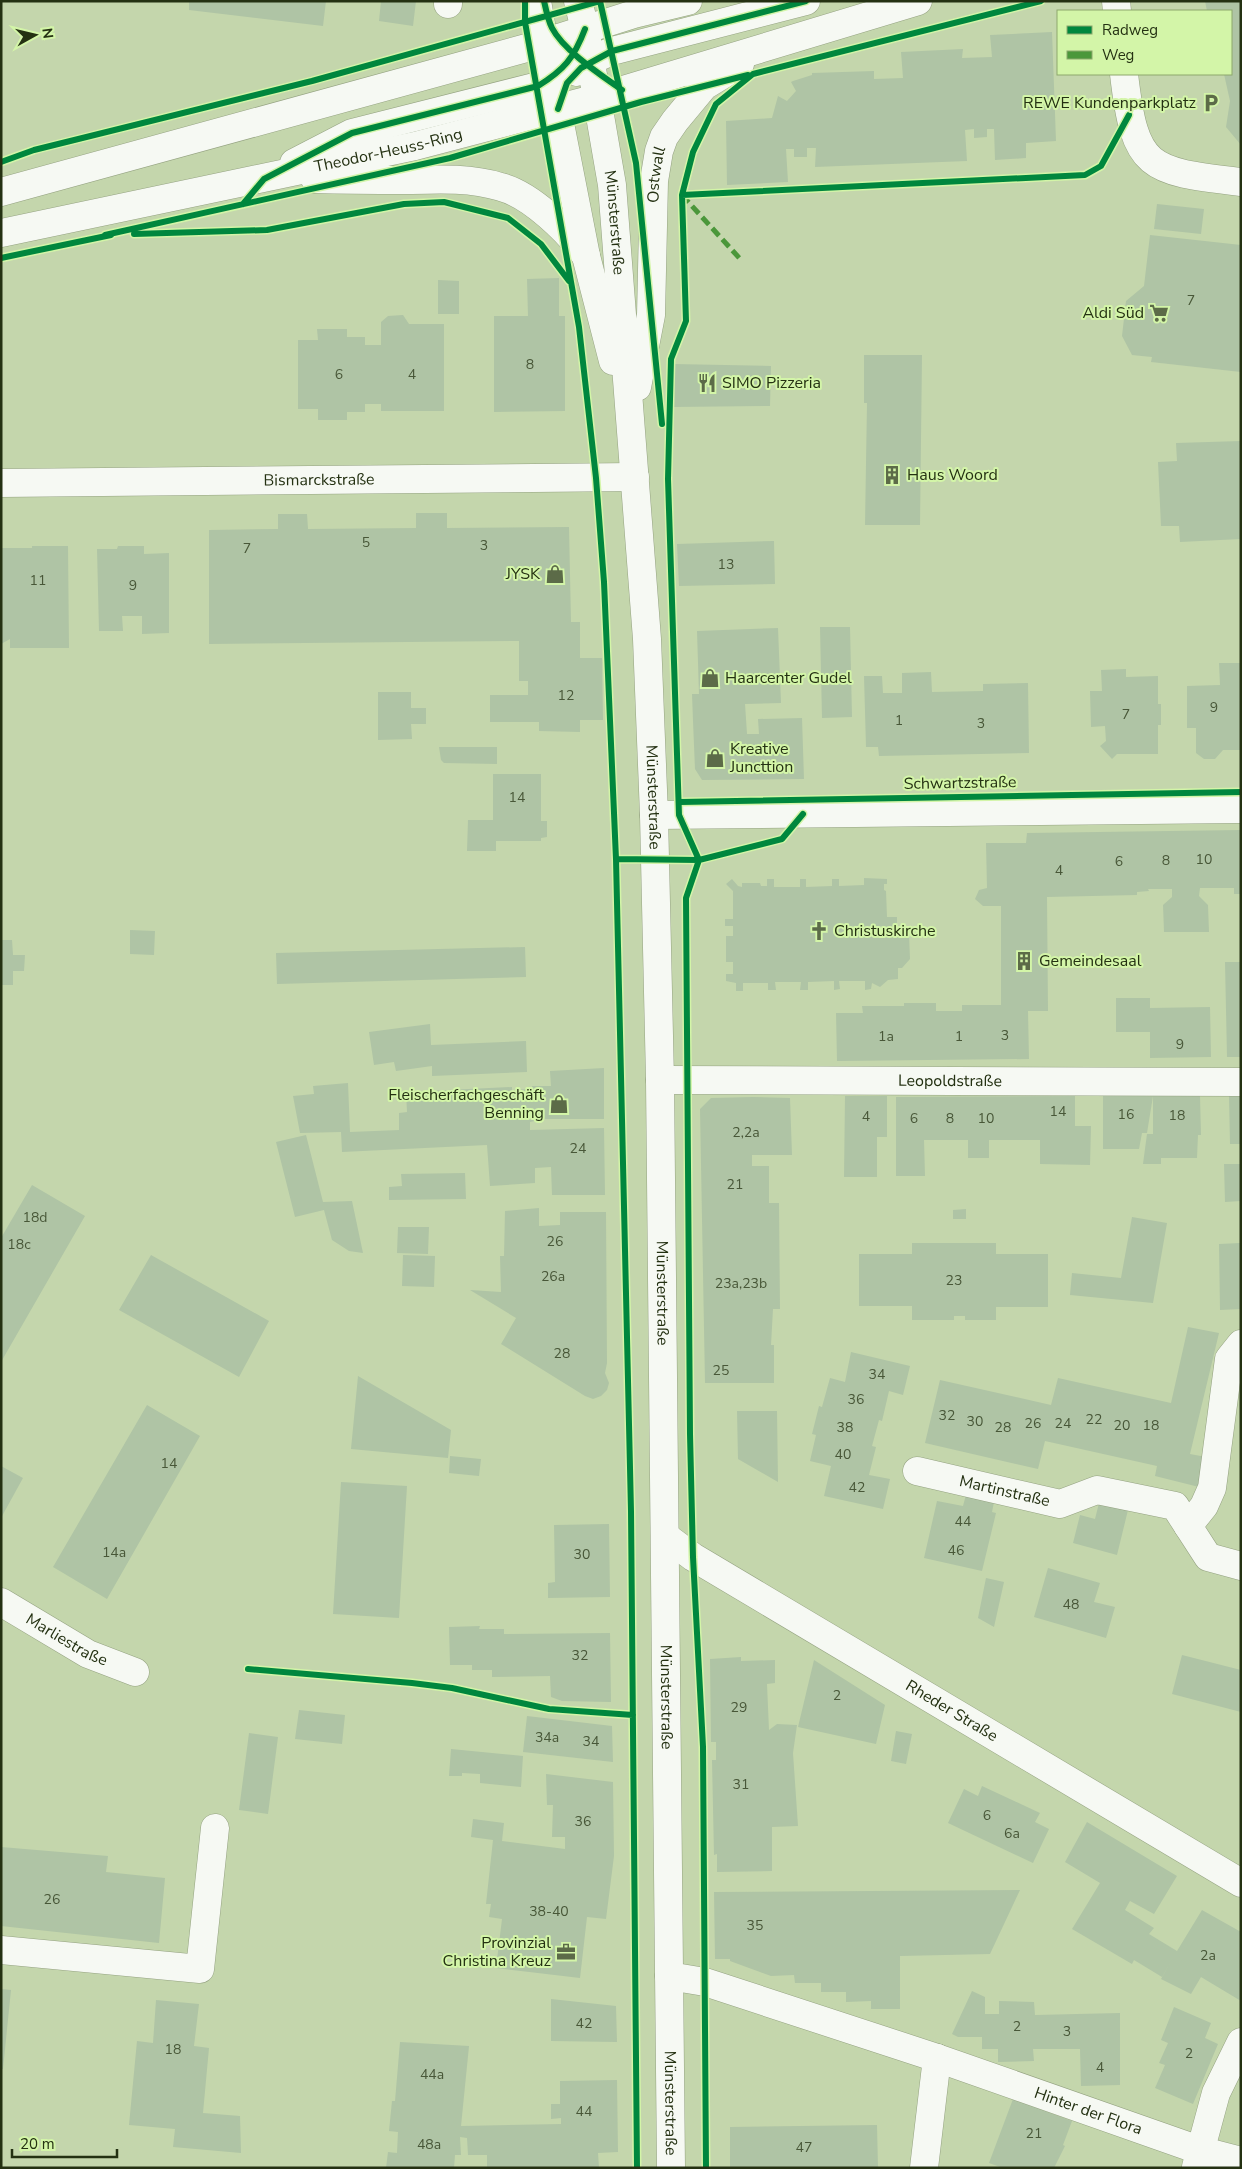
<svg xmlns="http://www.w3.org/2000/svg" width="1242" height="2169" viewBox="0 0 1242 2169" font-family="'Nunito Sans',sans-serif">
  <style>
    .building { fill: #afc4a5 }
    .lines { fill: none; stroke-linecap: round; stroke-linejoin: round }
    .minor-casing { stroke: #94a281; stroke-width: 29 }
    .major-casing { stroke: #94a281; stroke-width: 29 }
    .minor { stroke: #f6f9f3; stroke-width: 28 }
    .major { stroke: #f6f9f3; stroke-width: 28 }
    .quiet { stroke: #4b973a; stroke-width: 5; stroke-dasharray: 10 5; stroke-linecap: butt }
    .cycleway-casing { stroke: #d3f5a8; stroke-width: 9 }
    .cycleway { stroke: #00873e; stroke-width: 6 }
    .labels { text-anchor: middle; dominant-baseline: central; stroke-width: 4; stroke-linejoin: round; paint-order: stroke }
    .number-label { font-size: 14px; fill: #485738 }
    .poi-label { font-size: 16px; fill: #243112; stroke: #d3f5a8; text-anchor: start }
    .street-label { font-size: 16px; fill: #243112; stroke: #d3f5a8 }
  </style>
  <rect width="100%" height="100%" fill="#c4d6ac"/>
  <path class="building" d="M189 1H326L323 26 189 10Z
    M381 1H416L413 26 379 21Z
    M1205 1H1241V145L1226 127 1230 101 1224 74H1231V11H1207Z
    M1052 32 1056 141 1026 143V158L995 160 994 129H987V137L974 138V129L965 130 967 161 815 167 816 148H807V157H794V149H786L788 182 727 185 726 121 772 118 778 96 787 101 796 91 791 82 793 81 812 75V73L874 71V79L903 78 901 52 963 49 962 58 992 57 990 35Z
    M1157 204 1204 209 1201 234 1154 229Z
    M1150 235 1241 245V372L1151 362 1152 357 1132 355 1122 336 1126 301 1144 286Z
    M559 278V316H565V411L494 412V316H528L527 279Z
    M438 280 459 281V314H438Z
    M403 315 409 324H444V411H381V404H365V412H347V420H318V409H298V340H318L317 329H347V337H365V345H381V322L388 316Z
    M864 355H922L920 525H865L867 403H864Z
    M673 364 771 366 770 406 673 407Z
    M1241 441V539L1180 542 1179 526H1161L1158 462 1177 461 1176 443Z
    M416 513H447V528L569 527 571 622H580V658H602L603 720H580V732L539 731V722H490V695H528V681H519V641L209 644V530L278 529V514H307L308 529 416 528Z
    M774 541 775 584 679 586 677 544Z
    M32 546H68L69 648H10V639L1 644V548H32Z
    M118 546H144V554L169 553V633L142 634V616H122L123 631H99L97 549H117Z
    M820 627H850L852 717 822 718Z
    M778 628 781 703 745 704 747 734H759L758 719 802 718 804 779 702 780 695 769 693 721 692 694H699L697 631Z
    M1219 663H1241V750H1223L1215 759H1204L1196 753V728H1187V686L1220 685Z
    M1126 669V677L1158 676V704H1161V725H1158V754H1117L1112 759 1100 746 1106 741 1105 726 1091 727 1090 691H1102L1101 670Z
    M931 672 932 692 983 691V684L1028 683 1029 753 879 756 878 747H866L864 676H882L883 693H902V673Z
    M378 692H411V708H426V724H411L412 739 378 740Z
    M439 747H497V764L444 763 441 760Z
    M493 774H541V821H547V837L541 838V841H496V851H467L468 820H493Z
    M1241 830V894H1234V888H1200L1199 896 1208 905 1209 932H1164L1163 905 1172 897V889H1148L1149 891 1137 892V895L1047 897 1048 1011H1028L1029 1059 837 1061 836 1013H863L862 1006H904V1003H936V1011H962V1005H1001V906H983L975 899 979 890 987 888 986 843H1026L1027 833Z
    M864 878 887 879V884H884V890L886 891 887 917H897V928H902L909 934 910 959 902 968H898V979L888 980 880 987 872 983 871 989 865 990V981H839L840 989 834 990V981L808 982V990H800L801 982H775L776 990H768V983H743V991H736V983L726 981V974H733V962H726V936H733V926H725V919H733V891L726 884 732 879 738 886 742 887V883H760L761 886H767V879H774V887H800V879H806V887L832 886V879H839V886L864 885Z
    M130 930 155 931 154 955 130 954Z
    M1 940H12L13 955H25L24 971H13V985H1Z
    M525 947 526 977 277 984 276 953Z
    M1225 962H1241V1057H1227Z
    M1116 998H1150V1008L1210 1007 1211 1057 1150 1058V1032H1116Z
    M430 1024 431 1045 526 1041 527 1072 432 1076V1066L396 1071 394 1062 374 1065 369 1032Z
    M604 1068V1119H544L530 1122V1130L604 1128 605 1195H552L551 1167 535 1168V1183L490 1186 487 1145 342 1152 341 1132 300 1133 293 1096 314 1094 313 1086 348 1083 350 1132 399 1130V1113L407 1112 406 1092 512 1087V1090L532 1089V1086H551L550 1071Z
    M845 1096H887V1137H877V1177H844Z
    M1075 1096V1126H1091L1090 1165 1040 1164V1140H989V1158H968V1140H924L925 1176H896V1097Z
    M1103 1096H1153L1147 1133H1142L1139 1149H1103Z
    M1153 1096H1200L1201 1135H1198L1197 1158H1161V1164H1143L1147 1134H1153Z
    M1229 1096H1241V1144H1230Z
    M753 1097 790 1098 792 1155H752V1166H769V1203H779L780 1309H773L771 1345H774V1383H705L700 1109 711 1098Z
    M306 1135 323 1202 352 1201 363 1253 349 1251 332 1240 324 1210 295 1217 276 1142Z
    M1224 1164H1241V1201L1225 1202Z
    M465 1173 466 1199 389 1200V1187L402 1186 401 1174Z
    M32 1185 85 1216 1 1362V1238Z
    M539 1208V1226L560 1225V1212H606L607 1363 605 1373 609 1383 607 1390 601 1396 593 1399 585 1396 501 1344 516 1318 470 1290 501 1292 500 1256H504L505 1211Z
    M966 1209V1219H953V1210Z
    M1132 1217 1167 1223 1153 1303 1070 1295 1072 1273 1121 1278Z
    M398 1227H429L428 1254 397 1253Z
    M912 1243H996V1254H1048V1307H996V1320H965V1316H954V1320H912V1306H859V1254H912Z
    M1240 1243 1241 1309 1220 1310 1219 1244Z
    M151 1255 269 1321 239 1377 119 1310Z
    M403 1255 435 1256 434 1287 402 1286Z
    M1188 1327 1219 1333 1190 1454 1206 1457 1199 1487 1155 1476 1157 1466 1045 1441 1038 1469 925 1443 940 1380 1051 1405 1058 1378 1171 1403Z
    M851 1352 910 1366 903 1395 889 1391 882 1421 879 1420 872 1446 876 1447 869 1475 890 1479 883 1509 824 1496 831 1466 810 1461 816 1435 812 1434 819 1406 822 1407 830 1378 845 1382Z
    M358 1376 451 1430 448 1458 351 1449Z
    M147 1405 200 1436 107 1599 53 1567Z
    M737 1411H777L778 1482 738 1459Z
    M450 1456 481 1459 479 1476 449 1473Z
    M1 1466 23 1478 1 1518Z
    M341 1482 407 1486 399 1618 333 1614Z
    M967 1491 995 1497 992 1512 996 1513 982 1571 924 1558 937 1501 963 1506Z
    M1099 1503 1128 1510 1117 1555 1073 1543 1080 1515 1095 1519Z
    M609 1524 610 1597 548 1598V1583L555 1582 554 1525Z
    M1048 1568 1100 1583 1094 1602 1115 1607 1106 1638 1034 1617Z
    M986 1578 1004 1582 994 1627 978 1618Z
    M480 1626 479 1629H504V1634L610 1633 611 1702 562 1701 551 1697 550 1676 492 1677V1670H472V1665H450L449 1627Z
    M1182 1655 1241 1670V1712L1172 1694Z
    M741 1657V1661L775 1660V1683L767 1684 769 1730 777 1724 797 1725 793 1753 798 1826 772 1827V1871L717 1872V1854L714 1855 712 1760H716V1742H711L710 1659Z
    M814 1660 885 1705 876 1744 798 1727Z
    M299 1710 345 1715 342 1744 295 1739Z
    M527 1716 612 1726 613 1762 523 1752Z
    M896 1731 912 1734 906 1764 891 1761Z
    M249 1733 278 1737 268 1814 239 1810Z
    M451 1749 523 1756 521 1787 480 1783V1774L462 1773V1776H449Z
    M546 1774 613 1782 614 1856 606 1919 587 1917 580 1978 496 1968 502 1919 489 1917 491 1904H486L493 1840 471 1837 473 1819 504 1823 502 1841 565 1849V1837H552L553 1805H547Z
    M982 1786 1040 1813 1035 1822 1049 1829 1033 1863 948 1823 964 1789 978 1796Z
    M1087 1822 1177 1876 1154 1914 1130 1901 1125 1910 1154 1928 1149 1934 1177 1951 1202 1910 1241 1932V2001L1201 1977 1191 1994 1161 1979 1172 1960 1162 1977 1134 1960 1132 1964 1072 1929 1100 1883 1065 1862Z
    M1 1847 108 1856 106 1872 165 1878 159 1943 1 1926Z
    M1020 1890 990 1954 900 1956V2009H871V2001L846 2002V1992H821V1983H795L794 1975 771 1976 730 1961V1959H715L714 1892Z
    M1 1989 11 1990 3 2069H1Z
    M972 1991 985 1997V2014H999V2001L1034 2002 1035 2015 1120 2013V2085L1081 2086 1080 2049H1033L1034 2061 998 2062V2049H982V2037H958L952 2034Z
    M551 1999 616 2006 617 2042 551 2041Z
    M156 2000 199 2004 194 2046 209 2048 203 2113 240 2116 241 2153 173 2147 175 2129 129 2125 137 2041 153 2043Z
    M1174 2007 1211 2023 1205 2038 1218 2044 1193 2104 1155 2088 1165 2065 1159 2063 1168 2043 1161 2040Z
    M400 2042 469 2046 461 2126 561 2124V2118L551 2119V2104H560V2081L617 2080 618 2152 598 2153 599 2168H487V2155H468L467 2138 460 2137 461 2155H455L454 2168H386L388 2152 397 2153 398 2132 389 2131 392 2101H395Z
    M1013 2099 1072 2121 1063 2145 1065 2146 1054 2168H1003L989 2163Z
    M877 2125 878 2168H730V2127Z"/>
  <g class="lines">
    <g class="minor-casing">
      <g id="minor">
        <path d="M537 1 544 42"/>
        <path d="M578 1 585 29"/>
        <path d="M1116 1 1117 11"/>
        <path d="M448 4V1"/>
        <path d="M1124 74C1135 170 1148 171 1241 182"/>
        <path id="s1" d="M1 483 635 477"/>
        <path d="M654 815 1241 809"/>
        <path id="s2" d="M660 1080 1241 1082"/>
        <path id="s3" d="M917 1471 1060 1504 1097 1490 1175 1506 1208 1557 1241 1566"/>
        <path d="M1188 1526 1204 1506 1212 1488 1229 1359 1241 1344"/>
        <path id="s4" d="M665 1536 693 1557 1241 1883"/>
        <path id="s5" d="M1 1602 88 1654 135 1672"/>
        <path d="M1 1950 200 1969 215 1828"/>
        <path id="s6" d="M669 1976 705 1982 937 2058 1199 2150 1241 2161"/>
        <path d="M1196 2167 1216 2093 1241 2042"/>
        <path d="M924 2168 937 2058"/>
      </g>
    </g>
    <g class="major-casing">
      <g id="major">
        <path id="s7" d="M585 29 612 185 647 639 654 815 660 1080 671 2168"/>
        <path d="M544 42 586 256 613 361"/>
        <path d="M577 72 594 59 612 51 806 1"/>
        <path d="M294 163 352 133 538 86C564 70 574 58 585 29"/>
        <path d="M315 179C347 180 379 180 411 180 441 179 472 178 501 187 531 195 568 231 586 256"/>
        <path d="M1 192 530 47 634 14 688 1"/>
        <path id="s8" d="M1 233 415 146 597 98 918 1"/>
        <path id="s9" d="M637 387 651 315 654 181 659 151 664 137 675 121 704 86 740 64"/>
      </g>
    </g>
    <use href="#minor" class="minor"/>
    <use href="#major" class="major"/>
    <path class="quiet" d="M682 195 742 261"/>
    <g class="cycleway-casing">
      <path id="cycleway" d="M525 1V22L579 327 596 478 604 582 616 859 631 1511 637 2168
        M544 1C546 10 548 20 552 28 564 51 601 75 622 90
        M558 109 567 83 581 68 612 51 806 1
        M1 162 34 150 312 81 600 1 636 163 662 424
        M682 195 1085 175 1101 166 1129 115
        M243 204 264 179 352 133 538 86C564 70 574 58 585 29
        M134 234 267 230 404 204 444 202 508 218 541 244 569 281
        M105 235 450 158 641 102 748 75
        M1 258 111 235
        M680 802 1241 792
        M616 859 699 860 782 839 803 814
        M248 1669 412 1683 452 1688 549 1709 633 1715
        M706 2168 703 1747 693 1557 690 1434 686 898 699 860 679 815 668 479 671 359 686 321 682 195 693 152 716 104 753 74 1041 1"/>
    </g>
    <use href="#cycleway" class="cycleway"/>
  </g>
  <defs>
    <g id="parking-bare" transform="scale(1.5)"><path d="M-3.5-5.5H1a3.5 3.5 0 0 1 0 7H-1V5.5H-3.5ZM-1-3.4V-.6H.8a1.4 1.4 0 0 0 0-2.8Z" fill="#5c6b48" stroke="#d3f5a8" stroke-width="2.5" paint-order="stroke"/></g>
    <g id="supermarket-bare" transform="scale(1.5)"><path d="M-6-5.5h2.5l.6 2H6L4.5 2H-2.5L-4.4-4H-6ZM-1.5 3.2a1.3 1.3 0 1 0 .1 0ZM3 3.2a1.3 1.3 0 1 0 .1 0Z" fill="#5c6b48" stroke="#d3f5a8" stroke-width="2.5" paint-order="stroke"/></g>
    <g id="restaurant-bare" transform="scale(1.5)"><path d="M-5-6h1v4h1v-4h1v4h1v-4h1v5L-1.5 .5V6h-2V.5L-5-1ZM5-6V6H3V1.5H1.5Q1.5-4 5-6Z" fill="#5c6b48" stroke="#d3f5a8" stroke-width="2.5" paint-order="stroke"/></g>
    <g id="building-bare" transform="scale(1.5)"><path d="M-4-6H4V6H1V3H-1V6H-4ZM-2.5-4.3h1.7v1.8h-1.7ZM.8-4.3h1.7v1.8H.8ZM-2.5-1h1.7V.8h-1.7ZM.8-1h1.7V.8H.8Z" fill="#5c6b48" stroke="#d3f5a8" stroke-width="2.5" paint-order="stroke"/></g>
    <g id="shop-bare" transform="scale(1.5)"><path d="M-5-2.5h2.3a2.7 3.5 0 0 1 5.4 0H5L5.5 6h-11ZM-1.5-2.5h3a1.5 2.3 0 0 0-3 0Z" fill="#5c6b48" stroke="#d3f5a8" stroke-width="2.5" paint-order="stroke"/></g>
    <g id="church-bare" transform="scale(1.5)"><path d="M-1.2-6h2.4v3.5h3.3v2.4h-3.3V6h-2.4V-.1h-3.3v-2.4h3.3Z" fill="#5c6b48" stroke="#d3f5a8" stroke-width="2.5" paint-order="stroke"/></g>
    <g id="office-bare" transform="scale(1.5)"><path d="M-6-3h4V-5.5h4V-3h4V5H-6ZM-1-4.5V-3h2v-1.5ZM-6 0V1H6V0Z" fill="#5c6b48" stroke="#d3f5a8" stroke-width="2.5" paint-order="stroke"/></g>
  </defs>
  <g fill-rule="evenodd">
    <use href="#parking-bare" x="1211" y="103"/>
    <use href="#supermarket-bare" x="1159" y="313"/>
    <use href="#restaurant-bare" x="707" y="383"/>
    <use href="#building-bare" x="892" y="475"/>
    <use href="#shop-bare" x="555" y="574"/>
    <use href="#shop-bare" x="710" y="678"/>
    <use href="#shop-bare" x="715" y="758"/>
    <use href="#church-bare" x="819" y="931"/>
    <use href="#building-bare" x="1024" y="961"/>
    <use href="#shop-bare" x="559" y="1104"/>
    <use href="#office-bare" x="566" y="1952"/>
  </g>
  <g class="labels">
    <g class="number-label">
      <text x="1191" y="300">7</text>
      <text x="530" y="364">8</text>
      <text x="339" y="374">6</text>
      <text x="412" y="374">4</text>
      <text x="366" y="542">5</text>
      <text x="484" y="545">3</text>
      <text x="247" y="548">7</text>
      <text x="726" y="564">13</text>
      <text x="38" y="580">11</text>
      <text x="133" y="585">9</text>
      <text x="566" y="695">12</text>
      <text x="1214" y="707">9</text>
      <text x="1126" y="714">7</text>
      <text x="899" y="720">1</text>
      <text x="981" y="723">3</text>
      <text x="517" y="797">14</text>
      <text x="1204" y="859">10</text>
      <text x="1166" y="860">8</text>
      <text x="1119" y="861">6</text>
      <text x="1059" y="870">4</text>
      <text x="1005" y="1035">3</text>
      <text x="886" y="1036">1a</text>
      <text x="959" y="1036">1</text>
      <text x="1180" y="1044">9</text>
      <text x="1058" y="1111">14</text>
      <text x="1126" y="1114">16</text>
      <text x="1177" y="1115">18</text>
      <text x="866" y="1116">4</text>
      <text x="914" y="1118">6</text>
      <text x="950" y="1118">8</text>
      <text x="986" y="1118">10</text>
      <text x="746" y="1132">2,2a</text>
      <text x="578" y="1148">24</text>
      <text x="735" y="1184">21</text>
      <text x="35" y="1217">18d</text>
      <text x="555" y="1241">26</text>
      <text x="19" y="1244">18c</text>
      <text x="553" y="1276">26a</text>
      <text x="954" y="1280">23</text>
      <text x="741" y="1283">23a,23b</text>
      <text x="562" y="1353">28</text>
      <text x="721" y="1370">25</text>
      <text x="877" y="1374">34</text>
      <text x="856" y="1399">36</text>
      <text x="947" y="1415">32</text>
      <text x="1094" y="1419">22</text>
      <text x="975" y="1421">30</text>
      <text x="1033" y="1423">26</text>
      <text x="1063" y="1423">24</text>
      <text x="1122" y="1425">20</text>
      <text x="1151" y="1425">18</text>
      <text x="845" y="1427">38</text>
      <text x="1003" y="1427">28</text>
      <text x="843" y="1454">40</text>
      <text x="169" y="1463">14</text>
      <text x="857" y="1487">42</text>
      <text x="963" y="1521">44</text>
      <text x="956" y="1550">46</text>
      <text x="114" y="1552">14a</text>
      <text x="582" y="1554">30</text>
      <text x="1071" y="1604">48</text>
      <text x="580" y="1655">32</text>
      <text x="837" y="1695">2</text>
      <text x="739" y="1707">29</text>
      <text x="547" y="1737">34a</text>
      <text x="591" y="1741">34</text>
      <text x="741" y="1784">31</text>
      <text x="987" y="1815">6</text>
      <text x="583" y="1821">36</text>
      <text x="1012" y="1833">6a</text>
      <text x="52" y="1899">26</text>
      <text x="549" y="1911">38-40</text>
      <text x="755" y="1925">35</text>
      <text x="1208" y="1955">2a</text>
      <text x="584" y="2023">42</text>
      <text x="1017" y="2026">2</text>
      <text x="1067" y="2031">3</text>
      <text x="173" y="2049">18</text>
      <text x="1189" y="2053">2</text>
      <text x="1100" y="2067">4</text>
      <text x="432" y="2074">44a</text>
      <text x="584" y="2111">44</text>
      <text x="1034" y="2133">21</text>
      <text x="429" y="2144">48a</text>
      <text x="804" y="2147">47</text>
    </g>
    <g class="poi-label">
      <text x="1196" y="103" text-anchor="end">REWE Kundenparkplatz</text>
      <text x="1144" y="313" text-anchor="end">Aldi Süd</text>
      <text x="722" y="383">SIMO Pizzeria</text>
      <text x="907" y="475">Haus Woord</text>
      <text x="540" y="574" text-anchor="end">JYSK</text>
      <text x="725" y="678">Haarcenter Gudel</text>
      <text x="730" y="749">Kreative<tspan x="730" dy="18">Juncttion</tspan></text>
      <text x="834" y="931">Christuskirche</text>
      <text x="1039" y="961">Gemeindesaal</text>
      <text x="544" y="1095" text-anchor="end">Fleischerfachgeschäft<tspan x="544" dy="18">Benning</tspan></text>
      <text x="551" y="1943" text-anchor="end">Provinzial<tspan x="551" dy="18">Christina Kreuz</tspan></text>
    </g>
    <g class="street-label">
      <text stroke="none"><textPath href="#s8" startOffset="396">Theodor-Heuss-Ring</textPath></text>
      <text stroke="none"><textPath href="#s9" startOffset="214">Ostwall</textPath></text>
      <text stroke="none"><textPath href="#s7" startOffset="196">Münsterstraße</textPath></text>
      <text stroke="none"><textPath href="#s1" startOffset="318">Bismarckstraße</textPath></text>
      <text transform="translate(960 783) rotate(-1)">Schwartzstraße</text>
      <text stroke="none"><textPath href="#s7" startOffset="772">Münsterstraße</textPath></text>
      <text stroke="none"><textPath href="#s2" startOffset="290">Leopoldstraße</textPath></text>
      <text stroke="none"><textPath href="#s7" startOffset="1268">Münsterstraße</textPath></text>
      <text stroke="none"><textPath href="#s3" startOffset="90">Martinstraße</textPath></text>
      <text stroke="none"><textPath href="#s5" startOffset="76">Marliestraße</textPath></text>
      <text stroke="none"><textPath href="#s7" startOffset="1672">Münsterstraße</textPath></text>
      <text stroke="none"><textPath href="#s4" startOffset="336">Rheder Straße</textPath></text>
      <text stroke="none"><textPath href="#s7" startOffset="2078">Münsterstraße</textPath></text>
      <text stroke="none"><textPath href="#s6" startOffset="441">Hinter der Flora</textPath></text>
    </g>
  </g>
  <rect width="1242" height="2169" fill="none" stroke="#243112" stroke-width="5"/>
  <rect x="1057" y="10" width="175" height="65" fill="#d3f5a8" stroke="#8da76c"/>
  <rect x="1067" y="26" width="25" height="8" fill="#00873e" stroke="#8da76c"/>
  <text x="1102" y="35" font-size="15" fill="#243112">Radweg</text>
  <rect x="1067" y="51" width="25" height="8" fill="#4b973a" stroke="#8da76c"/>
  <text x="1102" y="60" font-size="15" fill="#243112">Weg</text>
  <g transform="translate(35 35) rotate(82)" stroke="#d3f5a8" stroke-width="4" paint-order="stroke">
  <path d="M0-4L9 19L0 12L-9 19Z" fill="#243112"/>
  <text y="-8" font-size="14" font-weight="bold" text-anchor="middle" fill="#243112">N</text>
  </g>
  <path d="M12 2149v8h105v-8" fill="none" stroke="#243112" stroke-width="2.5"/>
  <text x="20" y="2149" font-size="15" fill="#243112" stroke="#d3f5a8" stroke-width="4" paint-order="stroke">20 m</text>
</svg>
